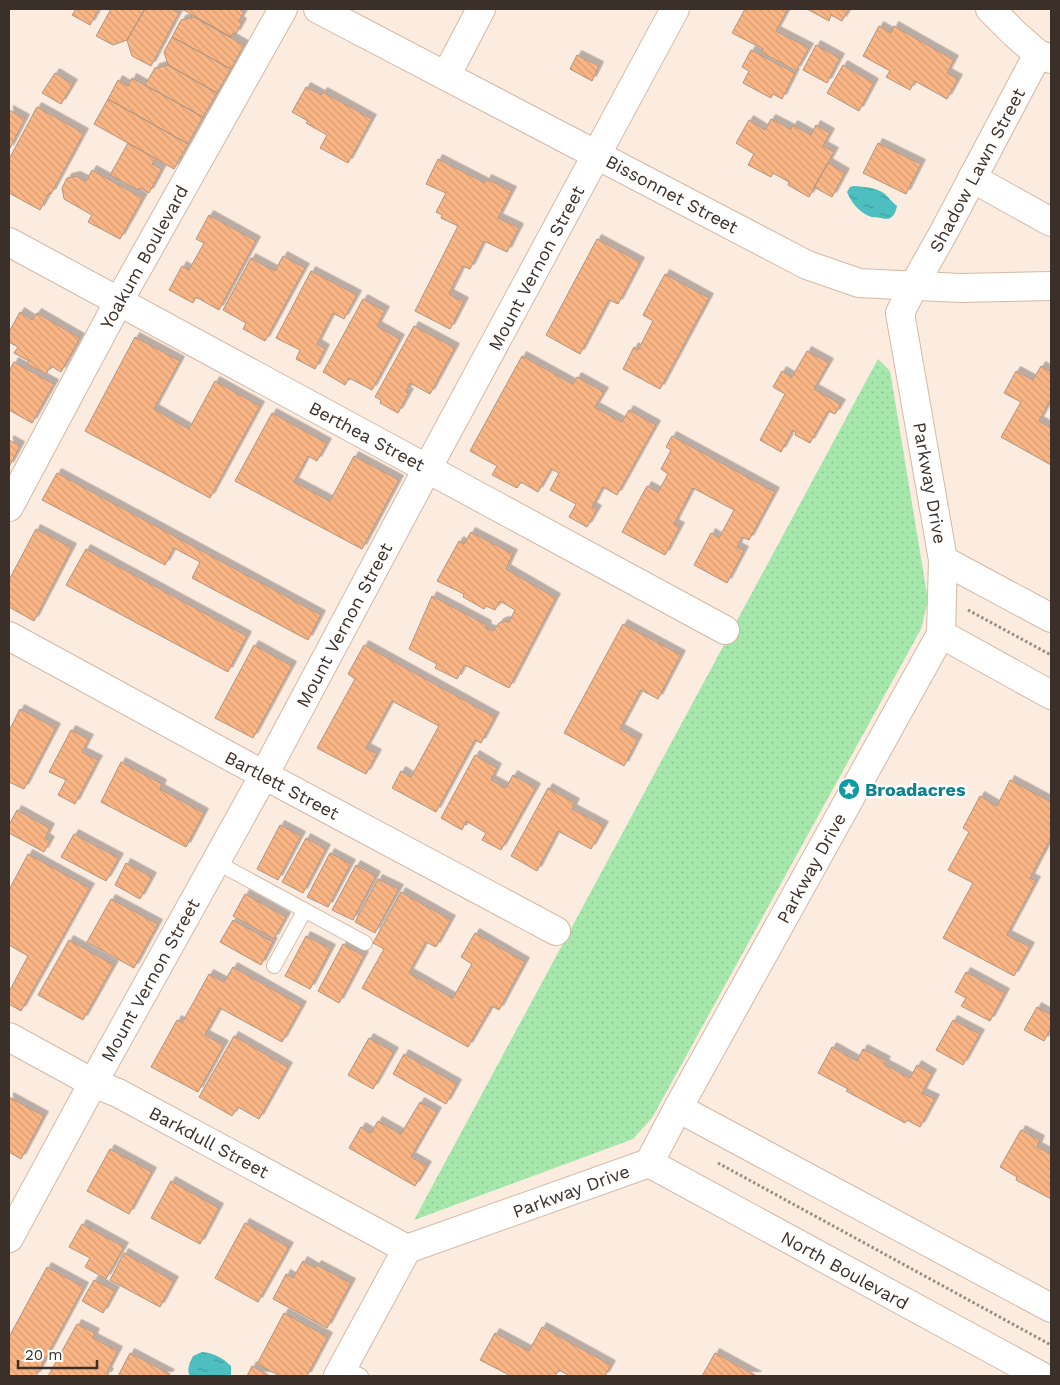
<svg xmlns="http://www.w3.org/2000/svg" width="1060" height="1385" viewBox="0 0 1060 1385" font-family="'Work Sans',sans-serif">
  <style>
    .park { fill: url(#park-dots) }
    .water { fill: url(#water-ripples) }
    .building { fill: url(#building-back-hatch); stroke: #af9583; filter: url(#shadow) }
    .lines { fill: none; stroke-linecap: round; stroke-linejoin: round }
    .service-casing { stroke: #d4b9a5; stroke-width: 16 }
    .minor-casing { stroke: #d4b9a5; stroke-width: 30 }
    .tertiary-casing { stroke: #d4b9a5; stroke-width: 30 }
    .secondary-casing { stroke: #d4b9a5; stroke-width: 30 }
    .path { stroke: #9a8c82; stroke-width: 3; stroke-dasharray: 2.5 2.5; stroke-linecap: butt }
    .service { stroke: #fff; stroke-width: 14 }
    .minor { stroke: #fff; stroke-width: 28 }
    .tertiary { stroke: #fff; stroke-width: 28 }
    .secondary { stroke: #fff; stroke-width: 28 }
    .labels { text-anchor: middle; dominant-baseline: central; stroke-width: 5; stroke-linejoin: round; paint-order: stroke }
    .street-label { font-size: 18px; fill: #3b3029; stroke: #fff }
    .culture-label { font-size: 18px; font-weight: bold; fill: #0d838f; stroke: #fff; text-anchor: start }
  </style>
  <defs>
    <pattern id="park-dots" width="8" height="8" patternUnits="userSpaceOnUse" patternTransform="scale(1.25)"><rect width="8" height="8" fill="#a6e7ac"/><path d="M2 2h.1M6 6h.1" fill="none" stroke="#90c694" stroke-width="1.8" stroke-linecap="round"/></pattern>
    <pattern id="water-ripples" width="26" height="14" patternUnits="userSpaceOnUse" patternTransform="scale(1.25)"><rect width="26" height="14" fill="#4dbfc1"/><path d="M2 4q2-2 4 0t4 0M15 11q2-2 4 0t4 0" fill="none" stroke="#419c9d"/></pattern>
    <pattern id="building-back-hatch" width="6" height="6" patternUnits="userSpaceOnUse" patternTransform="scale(1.25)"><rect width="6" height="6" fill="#fab585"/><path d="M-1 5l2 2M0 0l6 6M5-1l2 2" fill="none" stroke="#d79c73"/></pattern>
    <filter id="shadow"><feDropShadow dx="4.5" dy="-4.5" stdDeviation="0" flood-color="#0004"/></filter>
  </defs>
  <rect width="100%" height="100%" fill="#fcebdf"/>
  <path class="park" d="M878 359 890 371 928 600 921 629 652 1118 633 1139 414 1220Z"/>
  <path class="water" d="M854 186C865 187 876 187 885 194 889 198 892 202 897 206 895 216 891 221 881 218 877 217 872 218 869 216 859 212 851 202 847 192L850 187Z
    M202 1352C214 1353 223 1358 231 1366V1376H190C186 1369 190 1363 193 1356Z"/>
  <path class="building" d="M76 9H99L90 25 72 15Z
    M111 9H145L127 40 113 45 96 36Z
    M145 9H171L179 13 151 66 132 56 127 40Z
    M182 9H239L244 12 239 21 242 23 236 34 233 33 231 37Z
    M745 9H788L776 31 809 48 796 71 761 52 763 49 732 33Z
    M807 9H849L842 21 831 15 829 21Z
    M194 17 244 45 231 69 172 37 181 20Z
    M879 26 891 33 894 26 954 60 947 73 958 79 947 99 915 81 910 90 886 77 890 71 863 56Z
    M172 37 231 69 217 93 168 65 164 52Z
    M816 45 840 58 827 83 803 70Z
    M751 50 795 73 782 99 773 94 771 98 743 83 749 71 742 67Z
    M577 55 599 66 592 81 570 69Z
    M168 65 217 93 203 117 145 85 155 68Z
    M843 65 874 83 859 111 827 93Z
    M55 73 73 84 61 104 42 93Z
    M132 78 203 117 188 144 108 99 118 80 128 86Z
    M306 87 321 95 323 92 372 119 348 163 320 148 327 135 306 123 308 121 292 112Z
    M108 99 188 144 174 169 94 124Z
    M37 107 84 133 51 194 49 193 40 210 9 193V159Z
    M9 110 25 119 9 150Z
    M771 119 791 129 793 125 811 135 816 125 830 133 823 146 834 152 809 197 788 185 789 182 773 173 771 177 748 165 754 154 736 143 749 120 765 130Z
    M128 143 156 159 152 164 162 169 149 193 140 188 138 190 110 175Z
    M878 143 921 164 906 194 863 173Z
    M438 159 485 183 487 179 512 191 498 218 519 228 507 252 484 241 470 269 463 266 449 294 464 302 450 329 415 311 458 226 441 218 442 215 436 212 446 193 426 184Z
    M828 163 845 173 832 197 814 187Z
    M92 170 143 198 120 239 88 222 92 215 64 199 62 188 67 178 76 176 86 181Z
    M209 215 256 241 219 310 196 297 193 303 169 290 182 266 189 270 204 243 196 239Z
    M597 239 640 262 618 304 609 300 580 354 546 335Z
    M283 256 305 268 265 341 243 329 246 323 223 310 251 258 275 271Z
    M311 271 357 295 344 319 333 313 317 344 325 349 315 369 296 359 300 350 276 338Z
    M665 274 709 298 660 389 623 369 634 347 638 350 653 321 643 315Z
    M363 299 385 311 377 326 400 339 372 390 349 378 345 385 323 372Z
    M20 312 32 320 37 313 80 338 61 372 51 366 46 374 27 364 29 361 14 353 18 347 9 342V332Z
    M414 326 455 348 430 394 410 383 406 392 409 393 398 413 380 403 381 400 375 397Z
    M135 337 180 361 154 409 189 429 215 381 260 406 210 498 85 431Z
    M807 351 829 363 814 389 841 404 835 414 828 411 810 443 795 435 796 432 793 430 781 452 760 440 785 394 773 387 782 371 792 377Z
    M522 356 573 384 577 377 604 392 595 407 622 422 629 410 656 425 617 495 603 487 592 507 597 510 587 527 569 517 576 504 550 490 559 473 551 469 538 492 521 482 517 488 492 475 497 466 470 451Z
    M14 362 54 384 32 423 9 410V371Z
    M1041 366 1051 372V399L1039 421 1051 428V465L1001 437 1021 402 1004 393 1016 371 1033 380Z
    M272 413 327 443 317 461 308 456 294 482 330 501 354 456 399 480 362 549 235 481Z
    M672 436 775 492 749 540 742 537 737 547 744 551 727 583 694 565 711 533 719 538 734 510 693 488 674 524 680 527 665 555 622 532 647 486 658 492 668 474 661 469 671 450 666 447Z
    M9 440 20 446 9 467Z
    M57 473 321 615 308 640 192 578 200 562 174 548 165 565 42 500Z
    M36 529 72 548 34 621 9 607V580Z
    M471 532 513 554 506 569 556 598 509 688 465 665 457 679 435 668 437 664 409 649 432 596 487 625 486 628 493 631 499 623 504 621 509 622 515 610 500 601 495 610 486 606 484 609 463 597 464 594 437 581 459 541 464 544Z
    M86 549 247 636 228 672 66 585Z
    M623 624 681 655 658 699 641 690 620 729 638 739 624 766 564 733Z
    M254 645 292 666 253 738 215 718Z
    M364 645 495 717 481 743 475 740 436 812 392 788 401 771 411 777 439 726 392 701 366 748 377 754 366 774 317 748 355 679 348 674Z
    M20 709 56 728 24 789 9 782V731Z
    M71 730 89 739 82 752 98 760 75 804 58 795 66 780 49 772Z
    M475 755 497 768 491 780 506 788 513 775 536 788 501 850 482 840 486 833 466 821 462 830 441 818Z
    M121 762 162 784 160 789 204 813 186 847 101 802Z
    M1010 780 1051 802V838L1030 878 1036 881 1007 935 1030 947 1014 976 943 938 973 883 948 870 969 832 963 828 980 796 997 806Z
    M548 788 575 803 572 809 604 826 591 849 558 831 537 871 511 856Z
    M17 810 50 828 45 838 50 841 44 852 9 833V825Z
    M280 825 301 836 278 880 257 869Z
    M74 834 119 858 106 881 61 857Z
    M306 838 326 849 303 893 282 882Z
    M330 853 351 864 328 907 307 897Z
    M28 854 90 888 21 1011 9 1004V992L28 956 9 945V890Z
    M126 863 152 877 140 899 115 885Z
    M356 865 376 876 353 920 332 910Z
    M378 879 399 889 375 933 355 922Z
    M401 892 451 920 436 947 426 942 409 973 453 998 472 964 461 957 475 933 525 962 499 1010 492 1006 468 1047 362 988 384 949 373 943Z
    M245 894 286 917 274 939 233 916Z
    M111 899 158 924 134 968 87 942Z
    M233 920 273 942 261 965 220 942Z
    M306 936 331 949 310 989 285 976Z
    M69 940 114 965 83 1020 38 995Z
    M343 944 364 956 339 1003 318 991Z
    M233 967 302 1006 282 1042 220 1008 205 1035 224 1045 198 1092 151 1067 177 1020 182 1023 209 974 224 982Z
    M966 972 1005 993 990 1021 961 1006 966 998 955 992Z
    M1037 1007 1051 1015V1028L1044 1041 1024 1030Z
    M953 1020 980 1034 963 1065 936 1050Z
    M234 1036 288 1067 259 1119 238 1107 232 1116 199 1097Z
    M369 1038 394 1052 373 1089 348 1075Z
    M832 1047 857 1061 863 1049 886 1061 884 1064 910 1078 917 1065 932 1074 922 1093 935 1099 920 1127 907 1120 905 1123 846 1091 848 1089 818 1073Z
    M404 1054 457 1084 446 1104 393 1074Z
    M9 1097 44 1116 21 1159 9 1152Z
    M420 1102 437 1112 411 1157 427 1166 415 1186 349 1148 361 1127 371 1133 378 1121 401 1134Z
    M1021 1130 1040 1140 1037 1147 1051 1154V1199L1016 1180 1017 1177 1000 1167Z
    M110 1149 152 1172 129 1214 87 1191Z
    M171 1181 219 1208 200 1244 151 1218Z
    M245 1223 289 1247 258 1302 215 1278Z
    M82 1224 124 1247 106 1279 85 1267 90 1258 69 1247Z
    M124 1253 174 1281 160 1307 110 1280Z
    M303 1261 315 1268 317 1265 351 1283 327 1328 273 1299 286 1274 293 1278Z
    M47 1267 84 1287 36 1376H9V1337Z
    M94 1280 115 1291 103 1313 82 1301Z
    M284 1313 328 1337 307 1376H280L257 1364Z
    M77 1324 95 1333 93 1338 118 1351 107 1372 109 1373 107 1376H48Z
    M542 1327 611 1365 605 1376H570L559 1370 555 1376H511L480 1360 495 1333 529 1351Z
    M130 1353 170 1374 168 1376H118Z
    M715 1353 757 1376H702Z
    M252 1366 270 1376H247Z"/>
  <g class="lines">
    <g class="service-casing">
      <path id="service" d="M216 862 365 943
        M274 966 305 910
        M343 1367 361 1376"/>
    </g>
    <g class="minor-casing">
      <path id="minor" d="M990 9 1015 34 1038 54 1051 59
        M446 76 481 9
        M9 242 725 630
        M914 285 945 230 1038 54
        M9 507 119 301 283 9
        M943 560 1051 618
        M941 634 1051 695
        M9 636 264 775 556 931
        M9 1037 93 1083 118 1093 407 1249
        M678 1108 1051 1308
        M649 1163 1041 1376
        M9 1238 93 1083 264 775 427 469 675 9"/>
    </g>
    <g class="tertiary-casing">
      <path id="tertiary" d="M338 1376 407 1249 649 1163 678 1108 941 634 943 560 900 313 914 285"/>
    </g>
    <g class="secondary-casing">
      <path id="secondary" d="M318 9 807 265 859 283 960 288 1051 286
        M972 178 1051 222"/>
    </g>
    <path class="path" d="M968 610 1051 655
      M718 1163 1051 1345"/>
    <use href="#service" class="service"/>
    <use href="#minor" class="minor"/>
    <use href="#tertiary" class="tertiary"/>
    <use href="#secondary" class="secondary"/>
  </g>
  <defs>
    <g id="sight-disc" transform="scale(1.125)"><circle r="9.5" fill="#0f9aa8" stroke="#fff"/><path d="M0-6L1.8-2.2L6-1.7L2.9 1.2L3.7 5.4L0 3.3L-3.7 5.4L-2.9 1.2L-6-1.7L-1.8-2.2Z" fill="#fff"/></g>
  </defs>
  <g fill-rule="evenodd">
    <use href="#sight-disc" x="849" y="789"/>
  </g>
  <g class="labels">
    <g class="street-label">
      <text transform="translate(977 170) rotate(-62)">Shadow Lawn Street</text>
      <text transform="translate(672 194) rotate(28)">Bissonnet Street</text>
      <text transform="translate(144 257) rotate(-61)">Yoakum Boulevard</text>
      <text transform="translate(536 268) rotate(-62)">Mount Vernon Street</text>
      <text transform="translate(367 436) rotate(28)">Berthea Street</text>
      <text transform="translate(930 483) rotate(80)">Parkway Drive</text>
      <text transform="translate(344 625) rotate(-62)">Mount Vernon Street</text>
      <text transform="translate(282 785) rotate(28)">Bartlett Street</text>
      <text transform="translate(811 868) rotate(-61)">Parkway Drive</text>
      <text transform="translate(150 980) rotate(-61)">Mount Vernon Street</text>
      <text transform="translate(209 1142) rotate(28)">Barkdull Street</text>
      <text transform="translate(571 1191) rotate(-20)">Parkway Drive</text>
      <text transform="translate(845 1270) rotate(29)">North Boulevard</text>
    </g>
    <g class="culture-label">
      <text x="865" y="789">Broadacres</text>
    </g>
  </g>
  <rect width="1060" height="1385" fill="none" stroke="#3b3029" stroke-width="20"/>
  <path d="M18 1360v8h79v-8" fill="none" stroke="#3b3029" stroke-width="2.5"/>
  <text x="25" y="1360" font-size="15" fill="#3b3029" stroke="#ffffff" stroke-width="4" paint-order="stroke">20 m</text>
</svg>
